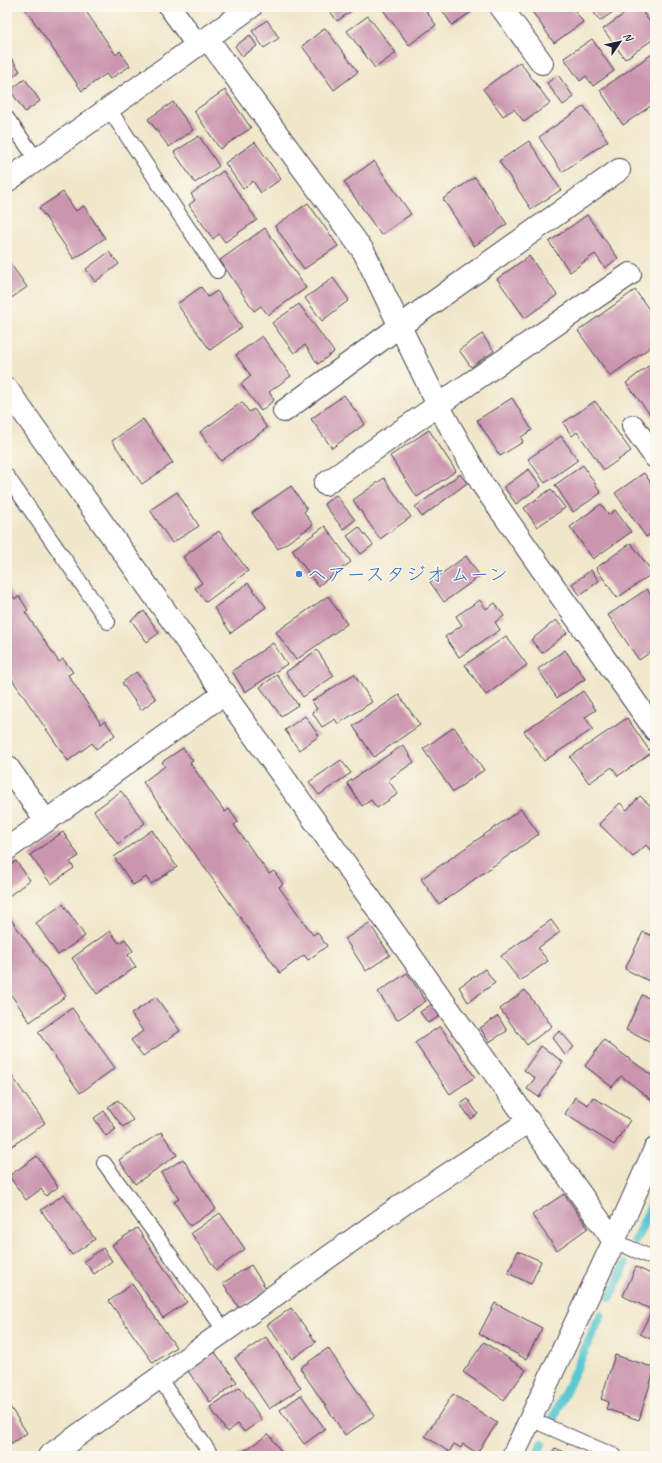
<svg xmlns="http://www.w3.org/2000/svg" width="662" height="1463" viewBox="0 0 662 1463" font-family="Caveat,'Klee One',sans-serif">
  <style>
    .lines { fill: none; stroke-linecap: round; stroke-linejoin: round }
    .stream { stroke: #5ac7d1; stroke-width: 9 }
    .building { fill: #ca95af }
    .service-casing { stroke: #414051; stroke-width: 16 }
    .minor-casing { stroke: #414051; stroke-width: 24 }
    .service { stroke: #fff; stroke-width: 14 }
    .minor { stroke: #fff; stroke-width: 22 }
    .shop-dot { fill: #3f7fe0; stroke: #fbf7ec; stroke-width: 1.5 }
    .labels { text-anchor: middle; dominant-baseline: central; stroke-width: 3; stroke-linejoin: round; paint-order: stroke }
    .shop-label { font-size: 20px; fill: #366cbe; stroke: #fbf7ec; text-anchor: start }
  </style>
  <rect width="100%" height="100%" fill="#fbf7ec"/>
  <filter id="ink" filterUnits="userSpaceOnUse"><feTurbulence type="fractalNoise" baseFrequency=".025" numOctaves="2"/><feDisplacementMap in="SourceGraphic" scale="8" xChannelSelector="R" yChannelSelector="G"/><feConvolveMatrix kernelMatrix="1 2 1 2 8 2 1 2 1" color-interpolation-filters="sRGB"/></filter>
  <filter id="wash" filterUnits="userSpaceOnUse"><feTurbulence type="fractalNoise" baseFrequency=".012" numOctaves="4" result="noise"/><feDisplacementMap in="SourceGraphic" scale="16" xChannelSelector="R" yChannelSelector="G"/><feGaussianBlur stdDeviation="0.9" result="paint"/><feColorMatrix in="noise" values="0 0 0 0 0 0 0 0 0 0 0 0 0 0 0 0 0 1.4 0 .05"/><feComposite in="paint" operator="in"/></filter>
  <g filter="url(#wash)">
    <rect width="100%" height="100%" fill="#f0e7cb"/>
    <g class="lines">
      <path class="stream" d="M635 1241 655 1198
        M610 1297 625 1265
        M553 1419 601 1315
        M536 1456 542 1443"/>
    </g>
    <g id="blocks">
      <path class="building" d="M24 7H83L116 55 120 51 130 66 110 79 106 74 82 91Z
        M327 7H357L337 21Z
        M381 7H423L436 25 409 45Z
        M440 7H479L452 25Z
        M529 7H572L583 22 554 43Z
        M590 7H620L600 21Z
        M634 7H639L655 29V38L625 59 603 29Z
        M368 16 396 53 375 68 347 31Z
        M267 20 279 38 264 48 252 31Z
        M325 28 358 72 334 90 302 46Z
        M250 35 257 46 242 56 235 46Z
        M592 39 614 71 593 86 586 76 580 81 564 58Z
        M655 52V103L623 125 600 90Z
        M9 55 20 71 7 81V56Z
        M520 62 550 103 524 122 514 109 503 116 483 89Z
        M558 75 574 97 563 105 547 83Z
        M25 79 40 101 25 112 10 90Z
        M225 90 251 128 220 149 194 111Z
        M173 102 193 130 169 147 148 119Z
        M584 106 608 141 562 172 539 137Z
        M199 136 219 166 195 183 174 152Z
        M529 141 561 190 531 209 499 161Z
        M255 142 281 179 261 193 253 181 243 189 225 163Z
        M374 161 411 214 381 235 344 182Z
        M223 171 257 220 225 242 219 234 213 239 189 205 195 200 191 194Z
        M475 177 507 224 474 246 443 199Z
        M63 192 76 211 84 206 105 238 74 259 39 208Z
        M308 203 338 246 304 269 275 226Z
        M587 215 618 258 605 268 595 254 570 272 549 242Z
        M265 228 306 288 268 315 261 306 254 311 220 260Z
        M109 252 119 264 95 282 86 269Z
        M529 256 557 295 525 318 497 279Z
        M7 259 27 287 7 301Z
        M333 278 349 300 322 321 305 298Z
        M201 287 208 297 217 291 242 327 210 350 177 304Z
        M635 290 655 318V344L610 376 578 331Z
        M299 304 334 352 318 364 305 345 294 353 272 323Z
        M482 334 494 351 471 367 459 350Z
        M262 336 291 376 269 392 274 400 261 411 241 384 251 376 236 355Z
        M655 361V421L626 383Z
        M344 395 365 424 332 448 311 419Z
        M512 398 532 430 521 437 523 442 500 456 477 420Z
        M595 401 631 451 604 470 577 432 572 436 563 423Z
        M242 402 249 412 254 409 267 428 221 461 200 432Z
        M143 419 173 463 142 484 112 441Z
        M429 430 456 471 417 497 390 456Z
        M561 436 578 460 545 483 528 459Z
        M583 465 601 493 573 512 555 485Z
        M529 469 541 486 516 504 504 487Z
        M644 473 655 489V531L646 537 615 493Z
        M460 474 467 483 422 517 415 507Z
        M384 478 411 517 380 539 353 500Z
        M291 486 307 509 304 512 313 525 278 549 252 513Z
        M551 489 565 508 537 527 524 508Z
        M177 492 199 526 172 543 150 510Z
        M336 495 355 520 343 529 324 504Z
        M601 504 609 515 615 510 631 532 593 559 570 527Z
        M325 526 351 562 318 586 292 550Z
        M359 527 373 545 361 554 347 536Z
        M219 531 248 571 206 602 195 588 202 583 183 557Z
        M631 543 653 573 617 598 596 568Z
        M466 556 480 576 444 602 430 582Z
        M591 570 599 581 580 595 572 584Z
        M248 583 266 607 231 633 214 608Z
        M7 587 15 599 19 596 28 610 25 612 59 662 63 659 73 672 68 675 101 724 105 721 115 735 96 749 92 743 68 761 7 672Z
        M647 589 655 602V649L639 660 608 615Z
        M328 596 347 624 296 660 276 632Z
        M480 600 486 609 495 603 504 616 495 622 500 630 459 657 445 637 462 625 456 616Z
        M144 611 159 633 147 642 131 620Z
        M556 620 567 633 542 653 531 640Z
        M506 636 527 665 486 695 465 665Z
        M273 643 287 664 245 692 232 671Z
        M317 650 334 676 303 697 286 672Z
        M565 650 585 679 557 698 538 669Z
        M136 672 156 699 141 710 122 683Z
        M354 674 372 702 338 724 335 719 322 727 312 712 317 709 312 701Z
        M277 675 298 705 281 716 260 687Z
        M583 691 596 710 585 717 593 729 544 761 524 731Z
        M399 695 420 725 374 757 353 726Z
        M305 716 319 736 299 750 285 730Z
        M627 718 651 753 618 776 612 767 589 783 570 757Z
        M454 727 484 770 453 792 423 749Z
        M403 745 414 762 388 780 398 794 377 808 371 800 362 806 347 783Z
        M183 748 193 761 190 763 225 812 229 809 238 822 234 825 269 874 274 871 283 884 279 887 313 935 317 932 327 946 308 960 304 955 280 973 143 782 165 766 162 762Z
        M341 760 351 773 319 795 309 782Z
        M121 791 145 823 118 844 94 811Z
        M640 796 655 810V855L646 845 633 857 599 824 620 803 627 810Z
        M521 809 539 834 439 904 421 879Z
        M152 830 177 867 151 884 146 877 133 885 114 857Z
        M63 832 79 856 70 862 74 868 51 884 30 855Z
        M16 861 30 880 9 896 7 893V868Z
        M63 904 85 936 58 955 36 923Z
        M7 914 66 996 30 1022 7 989Z
        M551 920 560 932 538 948 548 961 520 981 501 956Z
        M369 923 390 955 366 971 345 939Z
        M110 931 119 943 125 939 133 951 128 955 136 967 97 994 72 958Z
        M643 932 655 937V984L625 969Z
        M485 969 495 983 468 1002 459 987Z
        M407 973 426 1001 397 1020 378 992Z
        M525 990 552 1026 527 1045 500 1009Z
        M642 995 655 1001V1045L626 1030Z
        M156 997 180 1031 143 1056 131 1040 143 1031 131 1014Z
        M432 1004 440 1016 428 1023 420 1012Z
        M72 1008 115 1068 80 1093 38 1032Z
        M498 1016 507 1031 489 1042 480 1028Z
        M440 1026 475 1077 450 1094 415 1043Z
        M560 1031 574 1047 565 1055 552 1038Z
        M604 1040 655 1078V1099L653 1101 621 1076 612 1087 585 1066Z
        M541 1046 563 1062 539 1097 527 1089 535 1078 524 1070Z
        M9 1072 45 1123 12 1146 7 1139V1073Z
        M575 1097 588 1105 593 1097 630 1120 614 1145 565 1114Z
        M468 1099 478 1114 471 1119 460 1104Z
        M118 1100 133 1120 123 1127 108 1107Z
        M104 1111 116 1129 106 1136 94 1118Z
        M161 1132 177 1155 135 1184 119 1160Z
        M37 1156 58 1187 46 1196 41 1189 26 1200 9 1176Z
        M183 1159 216 1209 190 1226 174 1202 179 1199 161 1173Z
        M64 1194 95 1239 72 1255 41 1210Z
        M564 1194 588 1228 557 1250 532 1215Z
        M220 1213 245 1249 216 1270 191 1233Z
        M137 1228 187 1302 163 1318 112 1245Z
        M103 1248 112 1261 94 1274 84 1261Z
        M518 1251 541 1261 531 1284 508 1273Z
        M251 1265 267 1290 239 1308 223 1283Z
        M636 1267 655 1276V1341L640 1334 652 1310 623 1296Z
        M132 1284 176 1347 153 1363 109 1301Z
        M495 1303 542 1328 526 1359 479 1334Z
        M291 1308 316 1342 292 1359 267 1325Z
        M266 1337 301 1388 269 1409 235 1358Z
        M484 1342 526 1370 504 1400 463 1372Z
        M328 1348 374 1416 345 1435 300 1368Z
        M214 1351 237 1382 210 1402 188 1371Z
        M615 1355 655 1368 639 1420 606 1409 609 1402 601 1399Z
        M240 1387 262 1420 244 1432 238 1424 227 1432 210 1407Z
        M453 1394 497 1423 477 1453 463 1444 461 1448 454 1444 449 1452 425 1436Z
        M301 1395 325 1429 304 1444 280 1410Z
        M7 1402 27 1433 7 1446Z
        M269 1434 284 1456H236Z
        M555 1448 574 1456H551Z"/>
    </g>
  </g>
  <g filter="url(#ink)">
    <use href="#blocks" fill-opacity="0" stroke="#414051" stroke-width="1"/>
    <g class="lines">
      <g class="service-casing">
        <path id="service" d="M109 109 217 271
          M7 118 37 160
          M7 476 108 622
          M104 1163 225 1331
          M614 1241 655 1259
          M159 1378 212 1456
          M530 1419 615 1456"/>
      </g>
      <g class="minor-casing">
        <path id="minor" d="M170 7 197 45
          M501 7 542 63
          M207 38 364 252 438 405 482 484 655 730
          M7 181 251 7
          M7 389 614 1241
          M284 411 400 326 619 170
          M633 426 655 457
          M325 484 438 405 630 274
          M7 766 46 821
          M7 849 225 693
          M49 1456 406 1202 529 1121
          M513 1456 614 1241 655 1149"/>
      </g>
      <use href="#service" class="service"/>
      <use href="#minor" class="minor"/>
    </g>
  </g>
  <circle class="shop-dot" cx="299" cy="574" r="4"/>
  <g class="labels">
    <g class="shop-label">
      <text x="307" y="574">ヘアースタジオ ムーン</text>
    </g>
  </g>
  <rect width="662" height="1463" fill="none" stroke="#fbf7ec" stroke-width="24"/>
  <g transform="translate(620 42) rotate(56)" stroke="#fbf7ec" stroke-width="3" paint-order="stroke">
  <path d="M0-3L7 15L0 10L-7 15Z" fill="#22223b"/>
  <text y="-6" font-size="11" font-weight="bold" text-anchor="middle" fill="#22223b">N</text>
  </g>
</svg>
